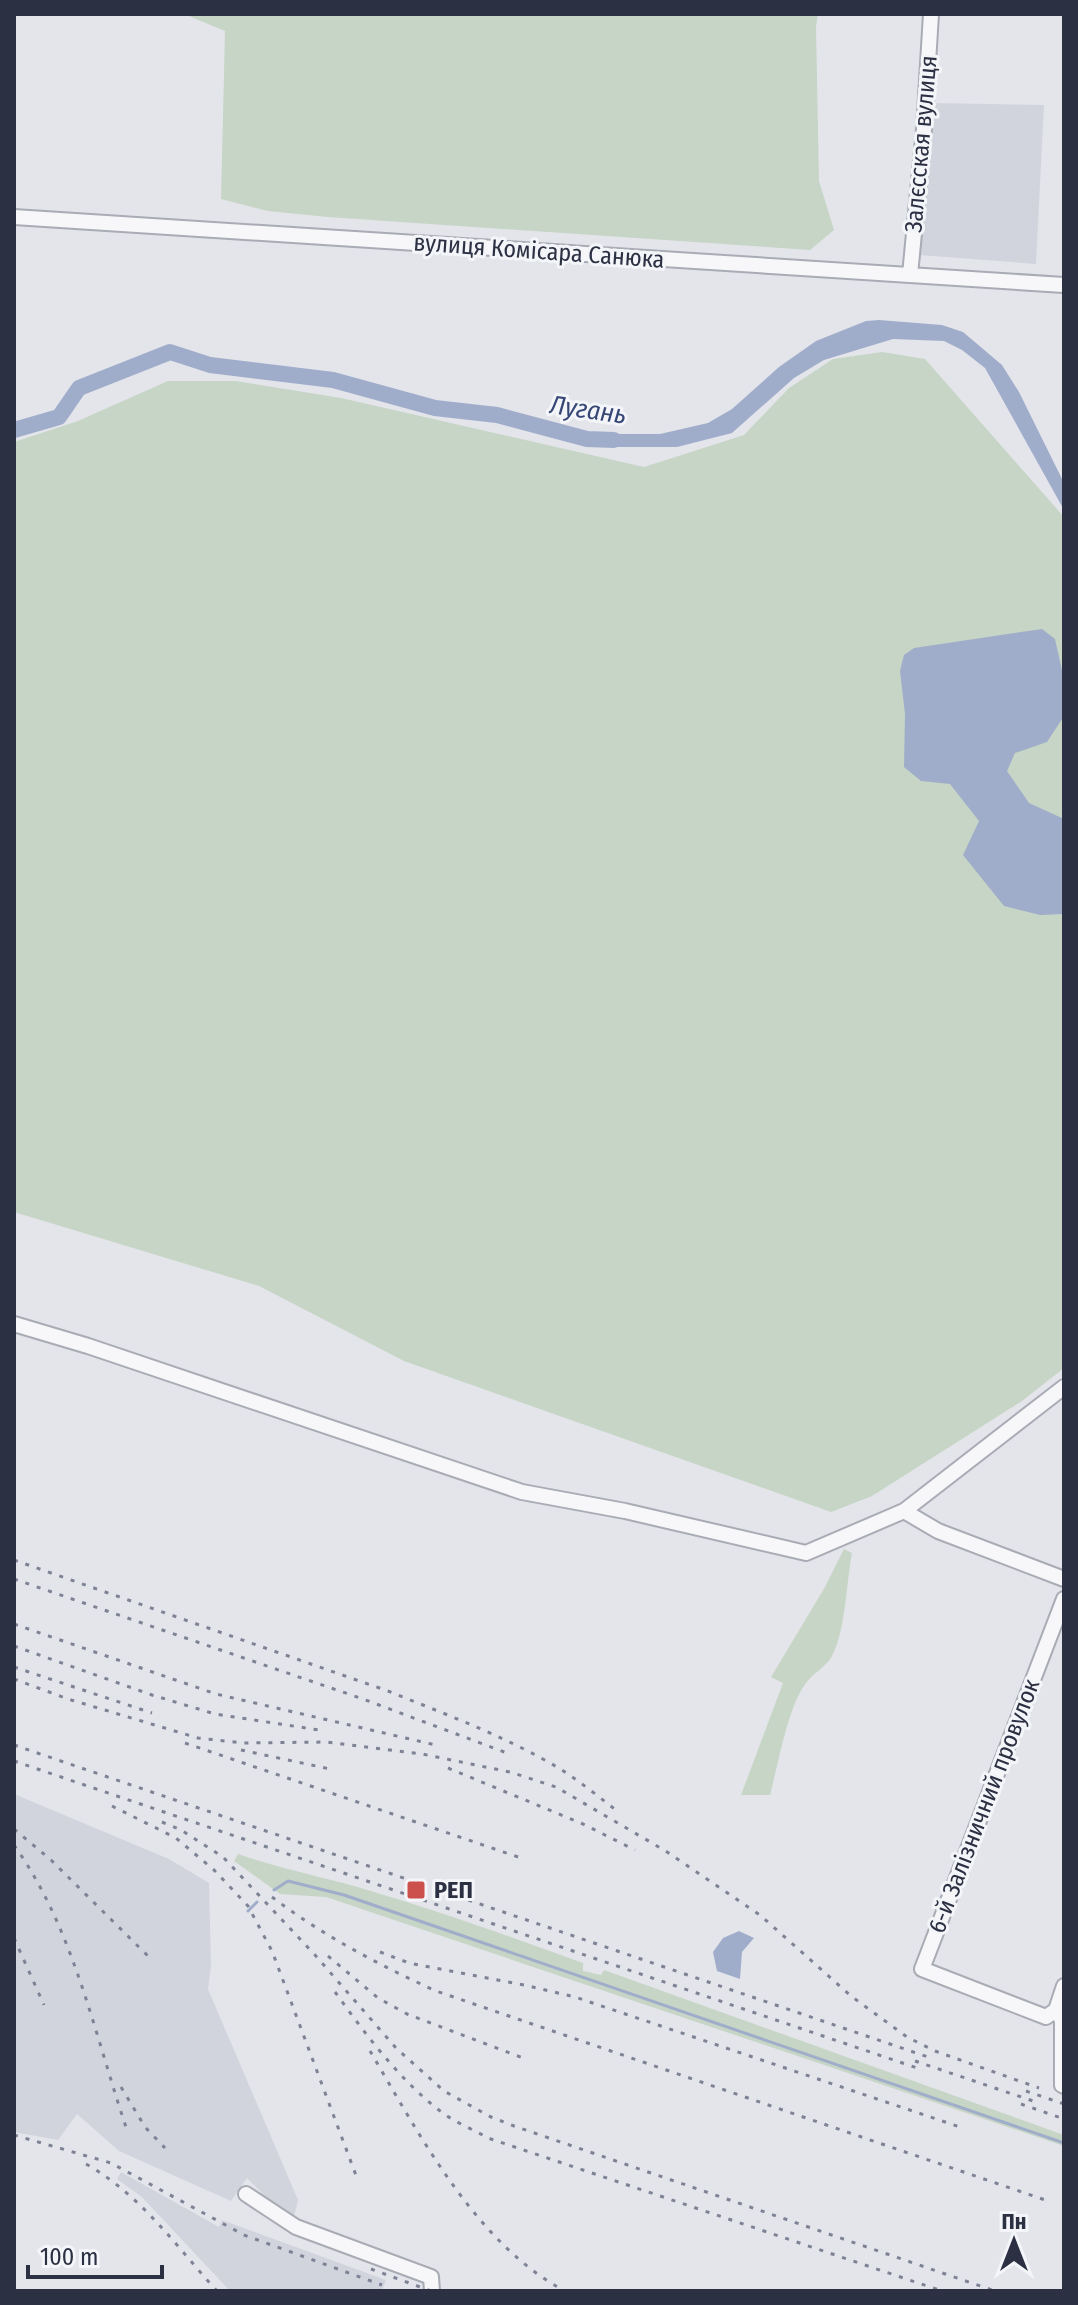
<svg xmlns="http://www.w3.org/2000/svg" width="1078" height="2305" viewBox="0 0 1078 2305" font-family="'Fira Sans Condensed',sans-serif">
  <style>
    .built { fill: #d2d4dd }
    .green { fill: #c6d5c5 }
    .water { fill: #a0adca }
    .lines { fill: none; stroke-linecap: round; stroke-linejoin: round }
    .stream { stroke: #a0adca; stroke-width: 3 }
    .river { stroke: #a0adca; stroke-width: 16 }
    .minor-casing { stroke: #a9abb5; stroke-width: 18 }
    .minor { stroke: #f7f7f9; stroke-width: 14 }
    .rail { stroke: #7d8295; stroke-width: 3; stroke-dasharray: 4 8; stroke-linecap: butt }
    .poi-dot { fill: #cc514d; stroke: #f4f5f8; stroke-width: 3 }
    .labels { text-anchor: middle; dominant-baseline: central; stroke-width: 6; stroke-linejoin: round; paint-order: stroke }
    .street-label { font-size: 24px; fill: #2c3043; stroke: #f4f5f8 }
    .poi-label { font-size: 24px; font-weight: bold; fill: #2c3043; stroke: #f4f5f8; text-anchor: start }
    .water-label { font-size: 26px; font-style: italic; fill: #364777; stroke: #f4f5f8 }
  </style>
  <rect width="100%" height="100%" fill="#e4e5eb"/>
  <path class="built" d="M931 103 1044 105 1036 264 919 255Z
    M14 1794 169 1859 209 1883 211 1966 208 1989 298 2200 294 2217 270 2201 247 2178 231 2201 119 2151 77 2114 58 2140 14 2132Z
    M121 2172 219 2227 222 2220 386 2280 382 2291H230L142 2197 117 2179Z"/>
  <path class="green" d="M184 14H818L816 27 819 181 834 230 810 250 328 217 268 211 221 199 225 31Z
    M882 352 925 359 1064 517V1368L1022 1401 872 1496 831 1512 404 1361 259 1286 14 1212V442L78 421 168 381H236L341 398 644 467 744 435 789 388 833 359Z
    M844 1549 852 1553C846 1584 846 1629 832 1656 826 1667 813 1673 806 1683 788 1706 778 1765 770 1795H741L783 1683 771 1677 825 1587Z
    M238 1854C283 1870 329 1878 374 1892 445 1913 514 1938 583 1963V1971L601 1975 604 1970 1064 2135V2146L326 1897 280 1894 234 1861Z"/>
  <path class="water" d="M879 320 942 325 963 332 1002 365 1019 392 1064 483V510L985 368 962 350 944 341 893 339 824 360 794 378 732 433 677 447H592V434H660L708 423 732 409 779 367 816 341 866 321Z
    M1042 629 1055 639 1063 675 1064 716 1047 742 1015 753 1007 771 1029 803 1064 819V914L1040 915 1004 906 963 855 979 821 950 784 921 781 904 767 905 714 900 671 904 655 914 648Z
    M739 1931 754 1938 742 1952 740 1979 717 1971 713 1952 723 1938Z"/>
  <g class="lines">
    <path class="stream" d="M274 1890 288 1881 344 1895 1064 2143
      M248 1911 257 1902"/>
    <path class="river" d="M14 430 59 417 79 388 170 352 210 365 333 380 435 408 497 415 587 439 614 440"/>
    <g class="minor-casing">
      <path id="minor" d="M14 217 1064 285
        M910 275 924 129 931 14
        M14 1324 88 1346 522 1492 625 1511 806 1553 904 1511 1064 1387
        M904 1511 938 1531 1064 1579
        M1064 1599 922 1969 1046 2017 1056 2010 1064 2012
        M1064 1986 1056 2010 1062 2020V2085L1064 2086
        M246 2194 296 2227 431 2277 432 2291"/>
    </g>
    <use href="#minor" class="minor"/>
    <path class="rail" d="M14 1560 388 1691C445 1714 504 1736 557 1767 578 1780 598 1796 617 1811
      M14 1579 363 1699 507 1753
      M14 1624 216 1694 440 1746
      M14 1646 152 1695 215 1714 319 1730
      M14 1667 152 1713
      M14 1679 68 1699 198 1738 244 1743 327 1742 422 1754 510 1772 556 1787 664 1850 760 1915 851 1996 907 2037 935 2051 1039 2088
      M185 1743 521 1858
      M14 1745 928 2057
      M241 1750 330 1769
      M14 1761 923 2070
      M448 1768 583 1824 635 1850
      M112 1806 176 1838 214 1870 248 1906 272 1951 357 2178
      M162 1822 181 1830 223 1857 315 1955 396 2048 444 2091 491 2117 514 2126 992 2290
      M14 1829 51 1860 152 1960
      M14 1845C74 1929 94 2033 127 2130
      M272 1897C322 1935 379 1965 436 1991L1051 2202
      M14 1938 44 2005
      M380 1952 409 1963 524 1985 575 1997 960 2127
      M328 1956 378 1998 407 2014 523 2058
      M335 1992C367 2036 400 2081 444 2114 457 2123 474 2130 488 2138L942 2291
      M370 2051C419 2134 477 2245 565 2291
      M915 2061 1036 2102
      M121 2087 145 2127 165 2148
      M1026 2091 1064 2104
      M1021 2104 1064 2119
      M14 2135 111 2163 244 2235 382 2285
      M86 2164C141 2195 175 2245 217 2291
      M371 2269 431 2291"/>
  </g>
  <rect class="poi-dot" x="406" y="1880" width="20" height="20" rx="4"/>
  <g class="labels">
    <g class="street-label">
      <text transform="translate(921 144) rotate(-85)">Залєсская вулиця</text>
      <text transform="translate(539 251) rotate(4)">вулиця Комісара Санюка</text>
      <text transform="translate(984 1806) rotate(-69)">6-й Залізничний провулок</text>
    </g>
    <g class="poi-label">
      <text x="434" y="1890">РЕП</text>
    </g>
    <g class="water-label">
      <text transform="translate(588 410) rotate(8)">Лугань</text>
    </g>
  </g>
  <rect width="1078" height="2305" fill="none" stroke="#2c3043" stroke-width="32"/>
  <g transform="translate(1014 2241)" stroke="#f4f5f8" stroke-width="6" paint-order="stroke">
  <path d="M0-6L14 30L0 20L-14 30Z" fill="#2c3043"/>
  <text y="-12" font-size="22" font-weight="bold" text-anchor="middle" fill="#2c3043">Пн</text>
  </g>
  <path d="M28 2265v12h134v-12" fill="none" stroke="#2c3043" stroke-width="4"/>
  <text x="40" y="2265" font-size="24" fill="#2c3043" stroke="#f4f5f8" stroke-width="6" paint-order="stroke">100 m</text>
</svg>
